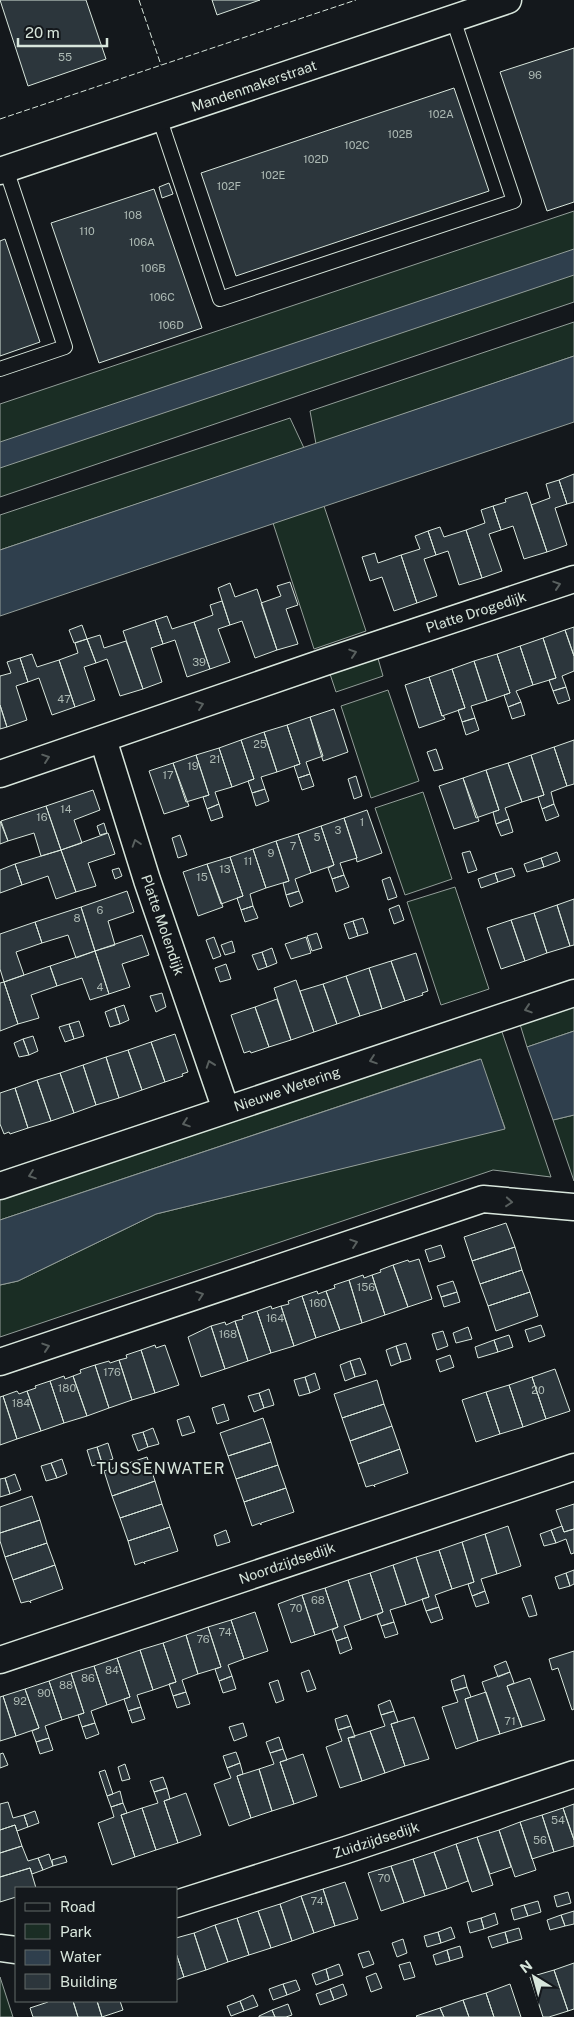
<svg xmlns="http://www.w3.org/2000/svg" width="574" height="2017" viewBox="0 0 574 2017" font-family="'Public Sans',sans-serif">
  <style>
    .green { fill: #1a2d24; stroke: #939e99 }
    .water { fill: #2f3f4d; stroke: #939e99 }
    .building { fill: #2c363c; stroke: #d8e6dc }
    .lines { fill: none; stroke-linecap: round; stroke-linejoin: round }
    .service-casing { stroke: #d8e6dc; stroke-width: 16 }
    .minor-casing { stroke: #d8e6dc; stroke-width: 29 }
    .service { stroke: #14181c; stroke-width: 14 }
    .minor { stroke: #14181c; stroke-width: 26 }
    .fence { stroke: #d8e6dc; stroke-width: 1; stroke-dasharray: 6 2.5; stroke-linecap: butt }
    .oneway { stroke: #59605f }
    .labels { text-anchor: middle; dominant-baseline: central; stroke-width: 4; stroke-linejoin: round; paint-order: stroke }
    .number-label { font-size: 11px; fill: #adbab4 }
    .street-label { font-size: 14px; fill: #d8e6dc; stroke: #14181c }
    .quarter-label { font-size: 16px; letter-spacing: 1px; fill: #d8e6dc; stroke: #14181c }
  </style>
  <rect width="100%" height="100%" fill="#14181c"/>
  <path class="green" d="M574 211V302L0 497V404Z
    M574 322V356L316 444 310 411Z
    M290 418 304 448 0 550V515Z
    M324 506 366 631 314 649 273 523Z
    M377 655 383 676 336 692 329 671Z
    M388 690 419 781 371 798 341 706Z
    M423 792 452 879 405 895 375 808Z
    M455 887 489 989 441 1005 407 902Z
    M574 1003V1031L527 1047 519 1021Z
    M501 1029 551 1177 493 1170 0 1337V1285L18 1281 156 1214 505 1128 480 1059 0 1220V1197Z
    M574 1115V1181L553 1120Z
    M0 1977 13 2017H0Z"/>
  <path class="water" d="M574 249V275L0 468V442Z
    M574 356V422L0 616V550Z
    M574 1031V1115L553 1120 527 1047Z
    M481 1059 505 1129 156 1214 18 1281 0 1285V1220Z"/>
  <path class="building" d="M0 0H86L106 59 28 86Z
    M212 0H260L217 15Z
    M574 48V202L547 211 500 72Z
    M454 88 489 191 236 276 201 173Z
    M169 183 173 194 162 198 159 187Z
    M154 189 202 328 99 363 51 223Z
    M5 239 40 342 0 356V241Z
    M574 474V502L567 504 559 480Z
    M559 480 567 504 555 508 567 545 547 552 531 505 550 498 546 484Z
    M527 492 547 552 524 559 513 526 501 530 493 506 506 502 505 499Z
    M493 506 501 530 489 534 502 571 482 578 466 530 485 523 481 510Z
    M440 527 444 537 466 530 482 578 459 585 448 551 436 555 428 531Z
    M428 531 436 555 424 559 437 596 417 603 401 555 420 549 415 536Z
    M375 553 378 563 401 555 417 603 394 611 382 577 370 581 362 557Z
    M290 582 298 605 286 609 298 644 277 650 261 603 281 596 277 586Z
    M230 583 235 597 257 589 277 650 255 658 242 621 230 625 218 588Z
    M222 601 230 625 218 629 230 662 210 669 194 622 213 615 210 605Z
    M167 616 172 629 194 622 210 669 187 677 175 640 163 644 155 620Z
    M155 620 163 644 151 648 162 682 143 689 123 631Z
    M82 625 87 639 74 643 69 630Z
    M574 627V656L565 630Z
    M565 630 574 656V671L562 676 566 687 553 691 549 680 556 678 543 638Z
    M100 635 104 648 126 641 143 689 120 696 107 659 96 663 87 639Z
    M543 638 556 678 533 685 520 646Z
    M87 639 96 663 84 667 95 700 75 707 59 660 78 653 75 643Z
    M520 646 533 685 516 691 521 702 508 707 504 695 510 693 497 654Z
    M32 654 37 667 59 660 75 707 52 715 39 678 28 682 20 658Z
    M497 654 510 693 487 701 474 661Z
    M20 658 28 682 16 686 27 720 7 727 0 705V676L11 673 7 662Z
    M474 661 487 701 471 706 475 718 462 722 458 710 465 708 452 669Z
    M452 669 465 708 442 716 429 677Z
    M429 677 442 716 443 715 445 719 419 728 405 685Z
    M566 687 570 700 558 704 553 691Z
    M521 702 525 715 512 719 508 707Z
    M0 705 7 727 0 729Z
    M334 709 348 752 323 761 310 717Z
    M310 717 323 756 306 762 310 774 298 778 294 766 300 764 287 725Z
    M475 718 479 730 466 735 462 722Z
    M287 725 300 764 277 772 264 732Z
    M264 732 277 772 261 777 265 789 252 793 248 781 254 779 241 740Z
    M241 740 254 779 232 787 219 748Z
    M574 740V784L567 786 554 747Z
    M554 747 567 786 551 792 554 804 542 809 538 797 544 795 531 755Z
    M219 748 232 787 215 792 219 804 207 809 203 797 209 795 196 755Z
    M436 749 443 769 434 771 427 752Z
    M196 755 209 795 186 802 173 763Z
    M531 755 544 795 522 802 508 763Z
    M173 763 189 806 164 814 149 771Z
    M508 763 522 802 505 808 509 819 496 824 493 812 499 810 486 770Z
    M486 770 499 810 476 818 463 778Z
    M310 774 314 786 302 790 298 778Z
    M356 776 362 796 354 799 348 779Z
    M463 778 479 821 454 829 439 786Z
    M265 789 269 801 256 806 252 793Z
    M93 790 100 810 74 820 82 843 61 850 46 806Z
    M219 804 223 817 211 821 207 809Z
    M554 804 559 816 546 821 542 809Z
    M46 806 61 850 41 856 34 833 8 841 1 821Z
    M367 810 382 853 357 862 356 858H357L344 818Z
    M344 818 357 858 340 863 344 875 332 879 328 868 334 865 321 826Z
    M509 819 513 832 501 836 496 824Z
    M0 821 8 841 0 844Z
    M104 823 107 833 100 835 97 826Z
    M321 826 334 865 311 873 298 834Z
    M108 833 115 854 88 863 96 886 76 892 61 850Z
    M298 834 311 873 295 879 299 891 286 895 283 883 289 881 276 841Z
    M180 835 187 855 178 858 172 838Z
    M276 841 289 881 266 888 253 849Z
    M253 849 266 888 250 894 253 906 241 910 237 898 243 896 230 857Z
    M61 850 76 892 56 899 48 876 22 885 15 864Z
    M470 851 477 870 468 873 462 853Z
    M557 852 560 861 544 867 541 858Z
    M230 857 243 896 221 904 207 864Z
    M541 858 544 867 527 872 524 864Z
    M15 864 22 885 0 893V870Z
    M207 864 223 907 198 916 183 872Z
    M119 868 122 876 115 879 112 870Z
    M512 868 515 876 498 882 495 873Z
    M495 873 498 882 481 888 478 879Z
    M344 875 349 887 336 892 332 879Z
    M390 877 397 897 388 900 382 880Z
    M127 891 134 912 108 921 115 945 95 951 81 907Z
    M299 891 303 902 290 907 286 895Z
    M574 899V945L570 946 557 905Z
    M399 905 404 920 394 924 389 909Z
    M557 905 570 946 547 953 534 913Z
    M253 906 258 918 245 922 241 910Z
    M81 907 95 951 76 958 68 935 42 943 35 922Z
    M534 913 547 953 525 961 511 920Z
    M363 918 368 933 358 936 353 921Z
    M511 920 525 961 501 969 487 928Z
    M353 921 358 936 349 939 344 924Z
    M35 922 42 943 16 952 24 975 4 982 0 969V934Z
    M317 933 322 948 312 951 307 936Z
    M142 935 149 955 122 964 130 987 109 994 95 951Z
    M214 937 221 956 213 959 206 940Z
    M306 937 311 953 291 959 285 944Z
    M232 941 235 952 225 955 221 945Z
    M272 948 277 963 267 967 262 952Z
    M95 951 109 994 90 1000 82 978 57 986 50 966Z
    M262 952 267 967 258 970 252 955Z
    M416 953 428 991 422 993 423 995 405 1001 391 961Z
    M391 961 405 1001 382 1009 369 968Z
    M226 964 231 979 220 982 215 968Z
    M50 966 57 986 31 995 39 1018 18 1024 4 982Z
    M369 968 382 1009 360 1016 346 976Z
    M346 976 360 1016 337 1024 323 984Z
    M296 980 314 1032 291 1040 274 988Z
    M4 982 18 1024 0 1031V983Z
    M323 984 337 1024 314 1032 300 991Z
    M162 993 166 1007 156 1012 150 996Z
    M277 999 291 1040 269 1047 255 1007Z
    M124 1005 129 1020 120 1024 115 1008Z
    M255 1007 269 1047 251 1053 250 1051 244 1053 231 1015Z
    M115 1008 120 1024 110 1027 105 1012Z
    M79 1021 84 1036 74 1039 69 1024Z
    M69 1024 74 1039 65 1042 59 1027Z
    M175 1034 188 1072 182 1074 183 1076 165 1082 151 1042Z
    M33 1036 38 1051 29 1055 23 1039Z
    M23 1039 29 1055 19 1057 14 1043Z
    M151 1042 165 1082 142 1090 128 1050Z
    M128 1050 142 1090 119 1098 106 1057Z
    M106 1057 119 1098 96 1105 83 1065Z
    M83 1065 96 1105 74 1113 60 1073Z
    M60 1073 74 1113 51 1121 37 1080Z
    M37 1080 51 1121 28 1128 15 1088Z
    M15 1088 28 1128 10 1134 9 1132 4 1134 0 1124V1093Z
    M506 1223 515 1247 472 1261 464 1237Z
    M441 1245 445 1257 429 1262 425 1250Z
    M515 1247 522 1270 480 1284 472 1261Z
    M419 1259 432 1299 408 1307 393 1265 408 1260 409 1262Z
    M393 1265 408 1307 385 1315 372 1275 381 1272 380 1270Z
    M522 1270 530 1292 488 1306 480 1284Z
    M363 1275 364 1278 372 1275 385 1315 362 1323 349 1280Z
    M349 1280 362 1323 340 1330 326 1291 335 1288 334 1285Z
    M453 1281 457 1292 441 1297 437 1286Z
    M317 1291 318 1294 326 1291 340 1330 316 1338 302 1296Z
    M457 1292 460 1302 444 1307 441 1297Z
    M530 1292 538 1316 496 1331 488 1306Z
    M302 1296 316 1338 294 1346 281 1306 289 1304 288 1301Z
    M271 1306 272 1309 281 1306 294 1346 271 1353 257 1311Z
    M257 1311 271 1353 248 1361 235 1321 243 1319 242 1316Z
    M235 1321 248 1361 225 1369 211 1326 225 1322 226 1325Z
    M541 1325 545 1336 529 1342 525 1330Z
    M211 1326 225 1369 201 1377 188 1337Z
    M468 1327 472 1339 456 1343 453 1333Z
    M443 1331 448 1346 437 1350 432 1334Z
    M509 1335 513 1347 498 1352 494 1340Z
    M494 1340 498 1352 478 1358 475 1347Z
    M406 1343 411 1359 401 1362 396 1346Z
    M155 1345 156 1348 165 1345 179 1385 155 1393 141 1350Z
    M396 1346 401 1362 391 1366 386 1350Z
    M141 1350 155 1393 132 1400 119 1360 127 1358 126 1355Z
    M450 1355 454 1367 440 1372 436 1360Z
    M360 1358 366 1374 355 1377 350 1361Z
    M119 1360 132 1400 109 1408 95 1365 109 1361 110 1363Z
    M350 1361 355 1377 345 1381 340 1365Z
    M95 1365 109 1408 87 1416 73 1376 81 1373 80 1370Z
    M555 1369 570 1411 546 1419 532 1377Z
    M315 1373 320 1389 310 1393 305 1377Z
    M64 1376 65 1379 73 1376 87 1416 64 1423 50 1381Z
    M305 1377 310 1393 299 1396 294 1380Z
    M532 1377 546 1419 523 1427 509 1385Z
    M377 1380 384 1404 342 1418 334 1394Z
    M50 1381 64 1423 41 1431 27 1391 36 1388 35 1386Z
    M509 1385 523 1427 500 1434 486 1392Z
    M269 1389 274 1405 264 1408 259 1393Z
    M17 1391 19 1394 27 1391 41 1431 17 1439 3 1396Z
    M486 1392 500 1434 476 1442 462 1400Z
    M259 1393 264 1408 254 1412 248 1396Z
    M3 1396 17 1439 0 1445V1397Z
    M224 1404 229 1420 217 1424 212 1408Z
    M384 1404 392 1426 350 1441 342 1418Z
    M189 1416 195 1432 182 1436 177 1420Z
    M263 1418 271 1442 228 1456 220 1433Z
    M392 1426 400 1449 358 1464 350 1441Z
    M153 1428 159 1444 148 1447 143 1432Z
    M143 1432 148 1447 138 1451 132 1435Z
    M271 1442 278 1465 236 1479 228 1456Z
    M108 1443 113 1459 102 1463 97 1447Z
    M97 1447 102 1463 92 1466 87 1450Z
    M400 1449 408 1473 374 1485 375 1487 373 1485 366 1487 358 1464Z
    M147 1457 155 1481 112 1496 104 1471Z
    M62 1459 67 1474 57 1478 51 1463Z
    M51 1463 57 1478 46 1481 41 1466Z
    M278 1465 286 1488 244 1502 236 1479Z
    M15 1474 21 1490 10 1494 5 1478Z
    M5 1478 10 1494 0 1497V1479Z
    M155 1481 162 1504 120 1518 112 1496Z
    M286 1488 294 1512 261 1523V1525L260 1523 252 1526 244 1502Z
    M32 1496 40 1520 0 1533V1507Z
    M162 1504 170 1527 128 1541 120 1518Z
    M574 1504V1529L564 1532 556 1510Z
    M40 1520 47 1543 5 1557 0 1541V1533Z
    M508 1526 521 1566 497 1574 485 1534Z
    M562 1526 564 1532 574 1529V1553L571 1554 566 1539 556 1543 551 1530Z
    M170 1527 178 1551 144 1562 145 1564 143 1562 135 1565 128 1541Z
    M226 1530 230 1542 217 1546 214 1535Z
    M551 1530 556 1543 544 1546 540 1534Z
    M485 1534 497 1574 481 1579 485 1591 472 1596 468 1584 474 1582 462 1542Z
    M462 1542 474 1582 452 1589 439 1550Z
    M47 1543 55 1565 13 1580 5 1557Z
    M439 1550 452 1589 435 1595 439 1607 426 1611 422 1599 429 1597 416 1557Z
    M416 1557 429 1597 406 1605 393 1565Z
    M55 1565 63 1589 30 1601 31 1603 29 1601 21 1603 13 1580Z
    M393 1565 406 1605 390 1610 394 1622 381 1626 377 1615 383 1612 370 1573Z
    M574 1570V1584L570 1586 566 1573Z
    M370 1573 383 1612 361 1620 348 1580Z
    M566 1573 570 1586 559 1589 555 1577Z
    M348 1580 361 1620 344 1626 348 1637 336 1641 332 1630 338 1627 325 1588Z
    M325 1588 338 1627 315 1635 302 1595Z
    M485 1591 489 1603 476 1607 472 1596Z
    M302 1595 315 1635 291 1643 278 1604Z
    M531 1595 537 1615 529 1617 522 1598Z
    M439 1607 443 1619 431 1623 426 1611Z
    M255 1612 268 1651 244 1659 231 1620Z
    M231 1620 244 1659 228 1665 232 1676 219 1681 215 1669 221 1667 208 1627Z
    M394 1622 398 1634 385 1638 381 1626Z
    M208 1627 221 1667 198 1674 186 1635Z
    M186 1635 198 1674 182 1680 186 1692 173 1696 169 1684 176 1682 163 1643Z
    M348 1637 352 1649 340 1654 336 1641Z
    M163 1643 176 1682 153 1690 140 1650Z
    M140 1650 153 1690 137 1695 141 1707 128 1711 124 1699 130 1697 117 1658Z
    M574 1651V1709L572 1710 558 1668 552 1670 549 1659Z
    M117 1658 130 1697 107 1705 94 1666Z
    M506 1661 510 1672 498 1677 494 1666Z
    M94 1666 107 1705 91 1711 95 1723 82 1727 78 1715 84 1713 71 1673Z
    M309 1670 316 1689 307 1692 301 1673Z
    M510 1672 514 1683 507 1686 522 1727 500 1734 482 1682Z
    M71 1673 84 1713 62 1720 49 1681Z
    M464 1675 467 1687 454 1691 451 1680Z
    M232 1676 236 1689 223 1693 219 1681Z
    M530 1678 545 1720 522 1727 507 1686Z
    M278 1680 284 1700 276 1703 269 1683Z
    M49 1681 62 1720 45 1726 49 1738 36 1742 32 1731 39 1728 25 1689Z
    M467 1687 471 1697 465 1699 478 1741 456 1749 442 1707 458 1702 454 1691Z
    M25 1689 39 1728 16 1736 3 1696Z
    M186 1692 190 1704 177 1708 173 1696Z
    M486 1692 500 1734 478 1741 465 1699Z
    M3 1696 16 1736 0 1741V1697Z
    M390 1700 394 1711 381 1715 378 1705Z
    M141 1707 145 1719 132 1723 128 1711Z
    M394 1711 398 1722 391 1724 405 1766 385 1773 370 1731 385 1726 381 1715Z
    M347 1715 351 1726 338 1730 335 1719Z
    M414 1717 429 1759 405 1766 391 1724Z
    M95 1723 99 1734 86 1739 82 1727Z
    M243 1723 247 1736 234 1741 229 1727Z
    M351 1726 355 1737 348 1738 362 1781 340 1788 326 1747 342 1741 338 1730Z
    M370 1731 385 1773 362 1781 348 1738Z
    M279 1737 283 1749 270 1753 266 1742Z
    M49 1738 53 1750 40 1754 36 1742Z
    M283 1749 287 1760 280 1762 294 1804 272 1811 259 1769 274 1764 270 1753Z
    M236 1752 240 1763 227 1768 223 1756Z
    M3 1753 8 1765 0 1768V1754Z
    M303 1754 317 1796 294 1804 280 1762Z
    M240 1763 243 1774 237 1776 251 1818 229 1826 214 1784 231 1778 227 1768Z
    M125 1764 130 1779 122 1781 118 1767Z
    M259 1769 272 1811 251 1818 237 1776Z
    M105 1770 113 1794 107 1796 99 1772Z
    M163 1777 167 1788 154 1792 150 1781Z
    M167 1788 170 1799 164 1801 178 1843 156 1850 142 1808 158 1803 154 1792Z
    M120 1791 123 1803 111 1807 107 1796Z
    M186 1793 201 1835 178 1843 164 1801Z
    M8 1802 13 1818 24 1815 28 1827 17 1831 15 1825 0 1830V1804Z
    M123 1803 127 1813 121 1815 135 1857 112 1865 98 1823 114 1817 111 1807Z
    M574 1804V1840L563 1808Z
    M142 1808 156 1850 135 1857 121 1815Z
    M563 1808 574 1840V1846L554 1852 542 1815Z
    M35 1811 39 1823 28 1827 24 1815Z
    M542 1815 554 1852 532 1859 520 1822Z
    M520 1822 536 1870 515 1877 499 1830Z
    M15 1825 22 1846 0 1853V1830Z
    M499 1830 511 1867 490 1874 477 1837Z
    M477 1837 493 1885 472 1892 456 1844Z
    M456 1844 468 1881 447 1889 434 1852Z
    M22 1846 28 1861 38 1858 43 1870 32 1874 30 1868 0 1877V1853Z
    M434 1852 447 1889 425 1896 413 1859Z
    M49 1854 53 1866 43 1870 38 1858Z
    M65 1856 67 1862 53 1866 52 1860Z
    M413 1859 425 1896 404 1903 391 1866Z
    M391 1866 404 1903 381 1911 368 1873Z
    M30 1868 36 1888H16V1897L0 1902V1877Z
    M345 1882 358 1919 335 1926 323 1889Z
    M323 1889 335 1926 314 1933 301 1896Z
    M568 1892 571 1903 557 1907 554 1896Z
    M301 1896 314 1933 292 1941 280 1904Z
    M538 1901 541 1912 528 1916 524 1905Z
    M280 1904 292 1941 271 1948 258 1911Z
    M524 1905 528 1916 514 1920 511 1909Z
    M258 1911 271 1948 249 1955 237 1918Z
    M574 1911V1924L565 1926 561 1915Z
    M495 1913 498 1924 484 1929 481 1918Z
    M561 1915 565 1926 550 1930 547 1920Z
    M237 1918 249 1955 228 1962 215 1925Z
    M481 1918 484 1929 470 1933 467 1922Z
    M215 1925 228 1962 206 1970 194 1933Z
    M451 1927 455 1938 441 1943 438 1932Z
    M519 1928 522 1939 508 1943 505 1932Z
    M438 1932 441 1943 427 1947 424 1936Z
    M505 1932 508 1943 492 1948 488 1937Z
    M194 1933 206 1970 184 1977 176 1953V1938Z
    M403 1939 407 1953 397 1957 392 1943Z
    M460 1946 463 1957 450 1961 447 1950Z
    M447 1950 450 1961 436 1965 433 1955Z
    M369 1951 374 1964 363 1968 358 1954Z
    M176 1953 184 1977 176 1980Z
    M410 1962 415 1977 404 1980 399 1965Z
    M574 1963V2009L568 2011 554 1970Z
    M339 1964 343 1975 329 1980 326 1969Z
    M326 1969 329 1980 316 1985 312 1974Z
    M554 1970 568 2011 549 2017H543L530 1977Z
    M376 1973 382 1988 371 1992 366 1977Z
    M296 1980 300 1990 287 1995 283 1984Z
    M283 1984 287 1995 273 2000 269 1989Z
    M343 1984 347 1995 334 2000 330 1989Z
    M510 1984 521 2017H494L486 1993Z
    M330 1989 334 2000 320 2005 316 1994Z
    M486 1993 494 2017H469L463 2000Z
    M253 1995 258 2006 244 2011 240 2001Z
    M463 2000 469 2017H444L440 2008Z
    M47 2001H73L78 2017H33L30 2008 48 2002Z
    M73 2001H97L102 2017H78Z
    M97 2001H120L123 2010 102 2017Z
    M240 2001 244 2011 231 2016 227 2006Z
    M288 2004 292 2015 286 2017H275L272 2010Z
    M440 2008 444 2017H417L416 2016Z
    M272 2010 275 2017H259V2016Z"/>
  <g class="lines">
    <g class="service-casing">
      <path id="service" d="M159 117 220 299 514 201 453 19
        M0 369 65 347 6 169"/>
    </g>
    <g class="minor-casing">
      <path id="minor" d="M0 171 508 0
        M103 739 147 880 226 1110
        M0 774 322 663 574 579
        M0 1186 574 993
        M0 1362 483 1199 574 1207
        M0 1660 574 1467
        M176 1904 346 1850 574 1774
        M0 1948 16 1950"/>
    </g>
    <use href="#service" class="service"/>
    <use href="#minor" class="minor"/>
    <path class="fence" d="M139 0 161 65
      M0 119 356 0"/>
  </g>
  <defs><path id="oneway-chevron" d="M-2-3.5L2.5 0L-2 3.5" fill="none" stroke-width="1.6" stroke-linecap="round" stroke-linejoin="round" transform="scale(1.25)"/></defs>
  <g class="oneway">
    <use href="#oneway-chevron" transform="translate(557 585) rotate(-18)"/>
    <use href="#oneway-chevron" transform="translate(353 653) rotate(-18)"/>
    <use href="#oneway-chevron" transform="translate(200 705) rotate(-19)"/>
    <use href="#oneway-chevron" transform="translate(46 758) rotate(-19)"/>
    <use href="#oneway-chevron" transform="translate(136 843) rotate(-108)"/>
    <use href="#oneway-chevron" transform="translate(528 1009) rotate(162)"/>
    <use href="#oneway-chevron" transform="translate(373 1060) rotate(161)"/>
    <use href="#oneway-chevron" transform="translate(210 1064) rotate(-109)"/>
    <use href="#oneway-chevron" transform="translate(186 1123) rotate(161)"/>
    <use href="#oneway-chevron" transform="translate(32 1175) rotate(161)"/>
    <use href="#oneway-chevron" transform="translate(509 1202) rotate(5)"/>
    <use href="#oneway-chevron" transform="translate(354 1243) rotate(-19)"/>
    <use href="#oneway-chevron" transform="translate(200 1295) rotate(-19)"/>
    <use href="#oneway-chevron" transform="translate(46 1347) rotate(-18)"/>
  </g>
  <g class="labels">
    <g class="number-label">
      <text x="65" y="57">55</text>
      <text x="535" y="75">96</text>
      <text x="441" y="114">102A</text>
      <text x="400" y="134">102B</text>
      <text x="357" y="145">102C</text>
      <text x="316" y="159">102D</text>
      <text x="273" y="175">102E</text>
      <text x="229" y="186">102F</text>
      <text x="133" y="215">108</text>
      <text x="87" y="231">110</text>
      <text x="142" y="242">106A</text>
      <text x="153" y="268">106B</text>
      <text x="162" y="297">106C</text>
      <text x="171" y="325">106D</text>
      <text x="199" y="662">39</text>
      <text x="64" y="699">47</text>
      <text x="260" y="744">25</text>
      <text x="215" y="759">21</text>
      <text x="193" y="766">19</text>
      <text x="168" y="775">17</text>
      <text x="66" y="809">14</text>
      <text x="42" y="817">16</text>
      <text x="362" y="822">1</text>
      <text x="338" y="830">3</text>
      <text x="317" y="837">5</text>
      <text x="293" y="846">7</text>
      <text x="271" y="853">9</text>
      <text x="248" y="861">11</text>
      <text x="225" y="869">13</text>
      <text x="202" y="877">15</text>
      <text x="100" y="910">6</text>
      <text x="77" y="918">8</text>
      <text x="100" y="987">4</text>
      <text x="366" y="1287">156</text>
      <text x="318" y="1303">160</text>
      <text x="275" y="1318">164</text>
      <text x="228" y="1334">168</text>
      <text x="112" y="1372">176</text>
      <text x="67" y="1388">180</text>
      <text x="538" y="1390">20</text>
      <text x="21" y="1403">184</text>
      <text x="318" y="1600">68</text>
      <text x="296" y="1608">70</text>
      <text x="225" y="1632">74</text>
      <text x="203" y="1639">76</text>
      <text x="112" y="1670">84</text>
      <text x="88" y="1678">86</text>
      <text x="66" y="1685">88</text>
      <text x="44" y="1693">90</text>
      <text x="20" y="1701">92</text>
      <text x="510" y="1721">71</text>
      <text x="558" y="1820">54</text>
      <text x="540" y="1840">56</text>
      <text x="384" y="1878">70</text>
      <text x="317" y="1901">74</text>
    </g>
    <g class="street-label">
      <text transform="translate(254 86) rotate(-19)">Mandenmakerstraat</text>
      <text transform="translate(476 612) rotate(-18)">Platte Drogedijk</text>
      <text transform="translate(163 925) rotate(71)">Platte Molendijk</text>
      <text transform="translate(287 1089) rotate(-19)">Nieuwe Wetering</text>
      <text transform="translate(287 1563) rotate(-19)">Noordzijdsedijk</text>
      <text transform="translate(376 1840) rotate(-18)">Zuidzijdsedijk</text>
    </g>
    <g class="quarter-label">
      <text x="161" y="1468">TUSSENWATER</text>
    </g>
  </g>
  <rect x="15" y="1887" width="162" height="115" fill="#14181c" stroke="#626a69"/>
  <rect x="25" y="1903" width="25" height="8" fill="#14181c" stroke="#626a69"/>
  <text x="60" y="1912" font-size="15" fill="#d8e6dc">Road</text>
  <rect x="25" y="1924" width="25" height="15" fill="#1a2d24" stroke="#626a69"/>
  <text x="60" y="1937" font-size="15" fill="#d8e6dc">Park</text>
  <rect x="25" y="1950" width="25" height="15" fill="#2f3f4d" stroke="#626a69"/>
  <text x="60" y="1962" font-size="15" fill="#d8e6dc">Water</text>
  <rect x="25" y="1974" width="25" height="15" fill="#2c363c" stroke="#626a69"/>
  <text x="60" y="1987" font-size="15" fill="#d8e6dc">Building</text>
  <g transform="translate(534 1977) rotate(323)" stroke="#14181c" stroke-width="4" paint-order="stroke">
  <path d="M0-4L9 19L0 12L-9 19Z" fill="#d8e6dc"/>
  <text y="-8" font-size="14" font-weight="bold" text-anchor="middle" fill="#d8e6dc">N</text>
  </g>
  <path d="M18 38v8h89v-8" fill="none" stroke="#d8e6dc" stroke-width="2.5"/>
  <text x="25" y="38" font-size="15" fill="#d8e6dc" stroke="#14181c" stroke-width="4" paint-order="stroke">20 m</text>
</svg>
